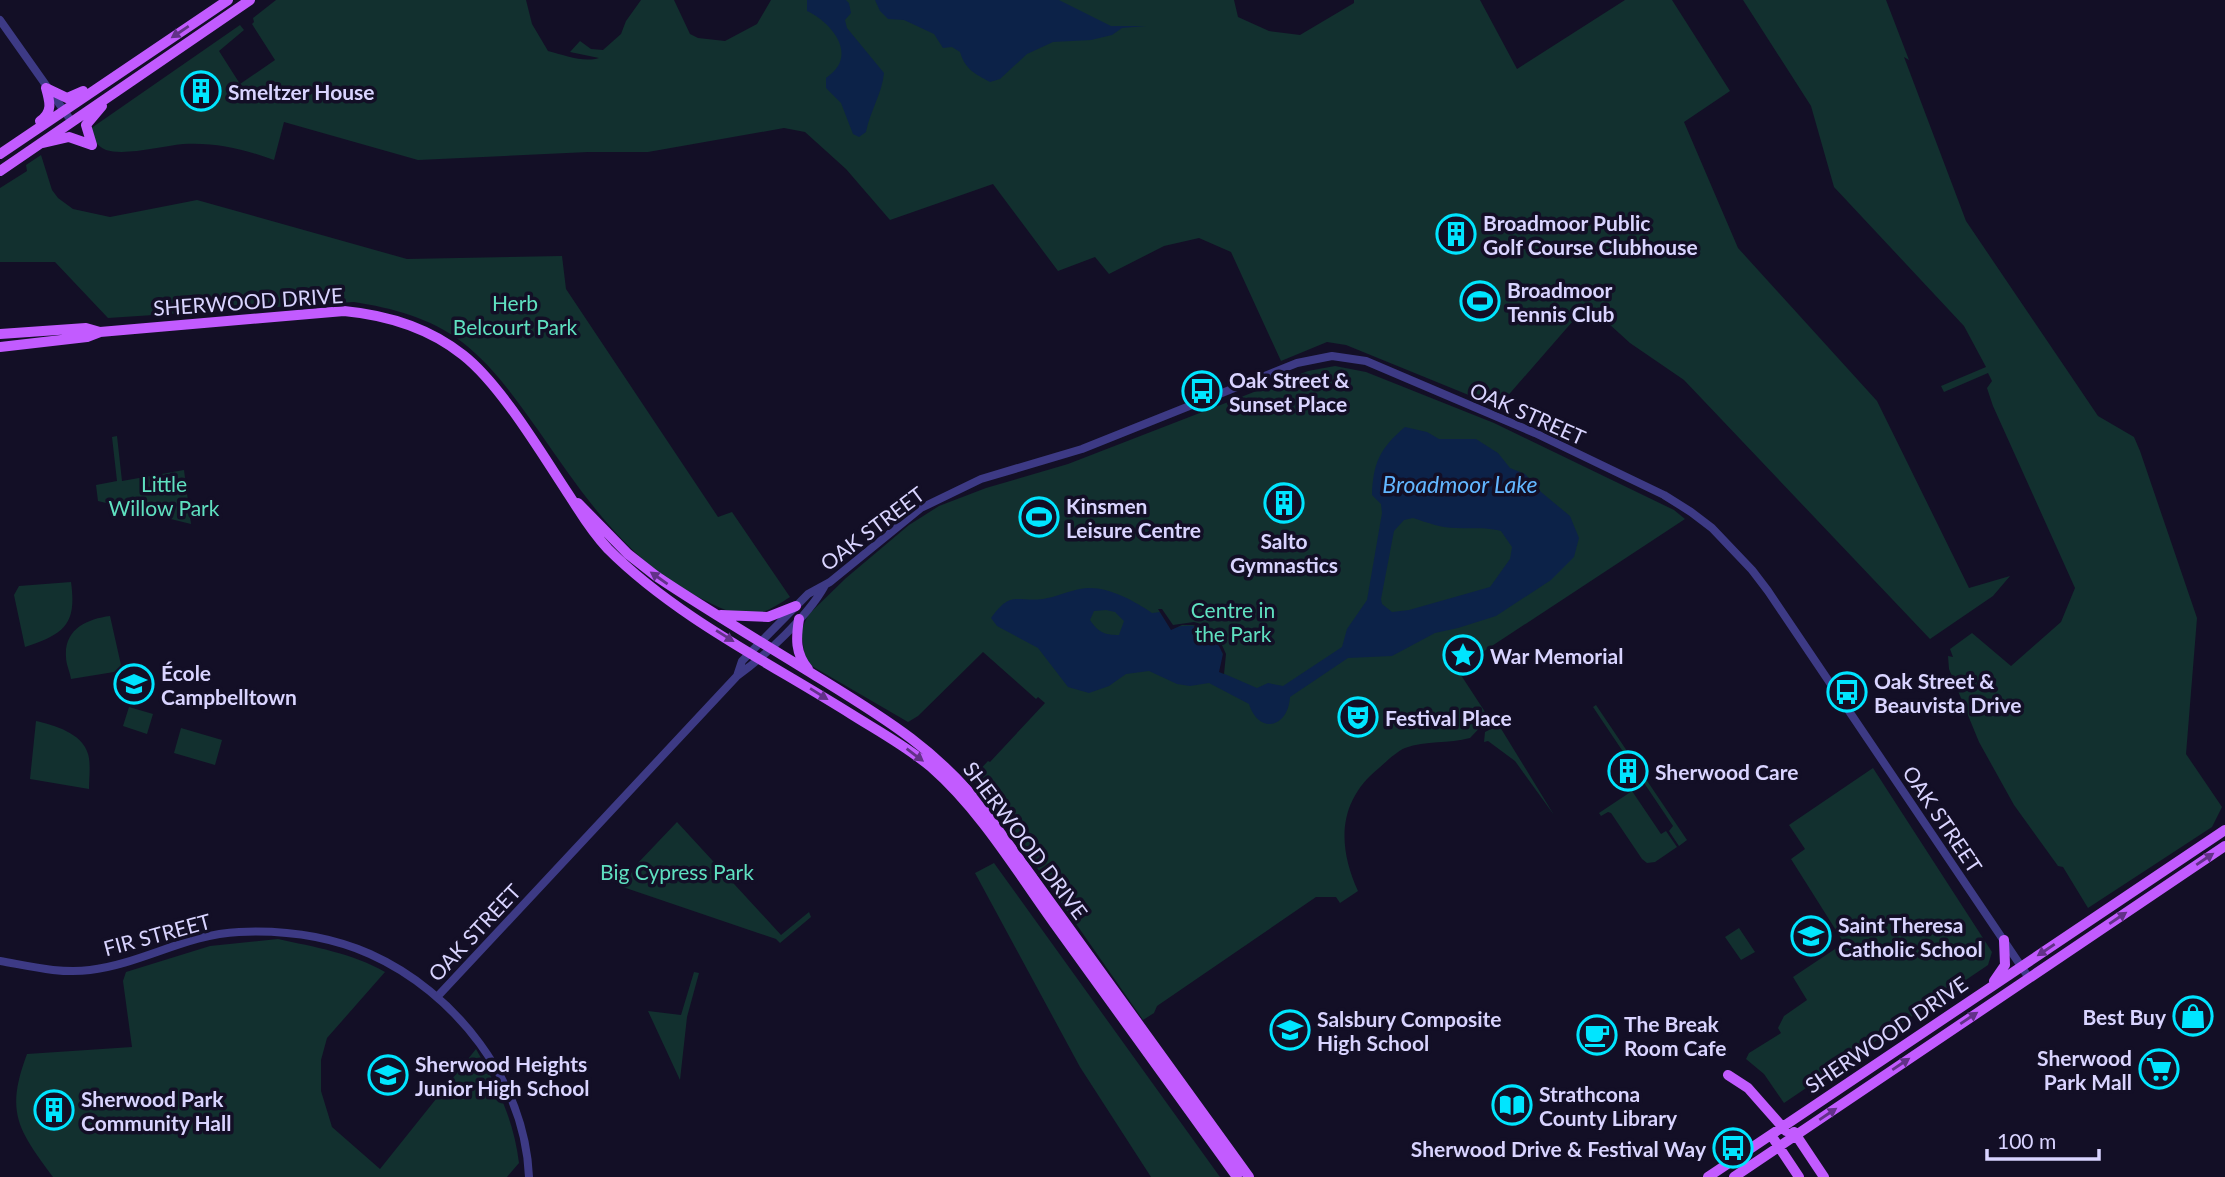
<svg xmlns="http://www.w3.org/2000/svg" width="2225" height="1177" viewBox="0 0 2225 1177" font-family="Lato,sans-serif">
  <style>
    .green { fill: #12302f }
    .water { fill: #0c2248; fill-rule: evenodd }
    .pier { fill: #130f26 }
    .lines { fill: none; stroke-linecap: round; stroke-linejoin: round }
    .minor { stroke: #3d3a85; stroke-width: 8 }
    .major { stroke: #c25bff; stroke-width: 10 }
    .oneway { fill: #623188 }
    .labels { text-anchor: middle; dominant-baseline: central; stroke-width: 7; stroke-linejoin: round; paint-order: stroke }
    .poi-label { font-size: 21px; font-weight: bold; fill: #d9d4ff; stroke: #130f26; text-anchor: start }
    .street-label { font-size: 21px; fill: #d9d4ff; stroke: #130f26 }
    .park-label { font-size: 21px; fill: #5fe0c0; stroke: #130f26 }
    .water-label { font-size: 23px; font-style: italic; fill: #62b6ff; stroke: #130f26 }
  </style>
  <rect width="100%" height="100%" fill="#130f26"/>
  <path class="green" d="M276 0H526L532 24 548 51C564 55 584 63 599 58L570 52 580 41 591 49 603 50 621 34 626 21 641 0H674L690 34 698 38 725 41 757 24 771 0H1234L1238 17 1269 31 1300 35 1354 3V0H1480L1517 69 1625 0H1672L1730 91 1684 122 1738 248 1877 401 1969 588 2010 576 1993 596 1930 639 1684 380 1630 343 1597 313 1586 306 1498 407 1346 345 1327 342 1281 361 1231 252 1199 238 1164 246 1109 274 1095 257 1058 271 993 184 890 220 846 169 805 132 784 128 648 152H588L418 160 284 122 274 160C244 149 215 142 183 144 162 146 125 156 106 150 96 146 93 138 90 129L240 25 244 30 219 51 240 84 275 60 252 24 254 22 253 18Z
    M1743 0H1886L1909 60 1904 57 1966 221 2098 416 2134 437 2140 451 2197 618 2186 754 2222 807 2212 827 2088 908 2063 867 2058 866 2014 805 1979 742 1949 669 1948 656 1953 657 1950 649 1972 633 2011 666 2061 622 2075 588 1993 406 1987 388 1992 381 1988 373 1944 392 1941 386 1986 367 1964 326 1834 187 1811 106Z
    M41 155 52 190 58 198 73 209 110 217 197 200 407 259 562 256 566 289 718 517 732 512 790 597C779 604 766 613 752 615 737 617 716 606 702 599 627 562 584 496 538 430 516 399 493 366 462 342 431 318 392 308 354 302L108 318 55 262H0V188L27 171 26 165Z
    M1335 366 1366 372 1494 423 1674 510 1685 519 1457 669 1489 718 1470 738C1449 744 1426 740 1405 748 1396 752 1387 761 1379 768 1338 801 1337 845 1358 891L1340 903 1336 897H1316L1157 1006 1154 1013 1143 1020 998 812 973 780 974 776 988 761 990 762 1045 703 1038 697 1036 699 983 652 918 716 908 722 810 665 805 657 801 631 808 615 846 578 909 525 939 506 986 488 1068 464 1308 371Z
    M117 436 122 481 184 470 191 524 98 501 96 485 117 481 112 437Z
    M71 582C77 625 64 634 25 647L14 595 19 586Z
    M110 616 121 665 114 672 71 679C70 672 66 664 66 657 64 629 87 619 110 616Z
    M1596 705 1687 840 1679 846 1669 831 1673 826 1593 707Z
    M129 707 153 714 147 734 123 726Z
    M36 721C54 725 82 733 88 754 91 764 89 778 89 789L30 779Z
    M1495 727H1500L1554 815 1515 761 1488 741 1484 742 1485 732Z
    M181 728 222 740 215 765 174 753Z
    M1873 768 1992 952 1988 965 1784 1103 1764 1074 1746 1059 1749 1053 1781 1033 1778 1028 1784 1016 1807 1000 1793 977 1844 943 1791 859 1805 849 1789 825Z
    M1632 791 1661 834 1666 831 1677 847 1655 862 1647 863 1642 859 1611 813 1608 812 1601 816 1599 813Z
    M677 822 781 935 809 912 811 917 780 943 776 939 617 885Z
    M994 863 1220 1177H1151L1080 1067 975 873Z
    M1739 928 1755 952 1741 960 1725 937Z
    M278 939C314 947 352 953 385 972L327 1038 321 1060V1091L332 1127 380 1169 476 1049C497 1086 514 1120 519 1163L507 1177H53C18 1129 5 1113 27 1054L132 1047 123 981 126 972 210 946Z
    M694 972 699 973 687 1017 680 1080 648 1011 681 1015Z"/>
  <path class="water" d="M807 0H846L849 3 851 13 845 20 847 28 884 73C882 94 870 111 866 132L859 137 853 134 841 103 826 88V78C830 75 835 71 838 66 851 44 825 19 807 11Z
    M875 0H1059L1111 26H1146L1122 28 1112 35 1091 40 1053 42 1027 54 1000 79 990 82C975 74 965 69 960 52L952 47 943 48 934 34 904 20 888 19 880 11Z
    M1405 427 1427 432 1439 439H1476L1498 453 1510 468 1525 474 1541 492 1570 516 1579 538 1574 557 1551 580 1496 616 1458 628 1435 633 1392 656 1348 658 1290 697C1288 729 1258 734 1249 704L1209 683 1190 686 1177 684 1149 671 1126 674 1109 686 1089 693 1068 687 1038 648 997 626 991 618C1011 590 1015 602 1043 599 1056 597 1068 591 1080 589 1104 584 1133 600 1152 613L1160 612 1171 629C1193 620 1220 629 1223 656 1223 661 1221 667 1220 672L1257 688 1268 683 1283 686 1342 647 1347 629 1367 600 1382 513 1381 504 1372 495C1373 463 1380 448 1405 427ZM1413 518C1428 523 1442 528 1456 528 1472 529 1485 527 1501 531L1512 547 1510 559 1490 587 1409 610 1392 612 1382 604 1381 599 1394 531 1404 520ZM1106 610 1115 612 1124 621 1119 635C1104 635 1098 632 1090 620L1094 611Z"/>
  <path class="pier" d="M1158 609H1162L1173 625 1194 622 1205 625 1217 634 1226 654 1224 674 1219 672 1223 654 1214 636 1204 628 1193 625H1182L1171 630Z"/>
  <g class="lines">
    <path class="minor" d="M0 20 72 122
      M737 676 742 661 808 594 830 582 921 508 981 479 1082 449 1297 363 1332 356 1366 361 1535 433 1664 495 1691 512 1712 528 1752 570 1768 591 2029 978
      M0 961C29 966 60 974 90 970 141 964 187 934 239 932 283 930 329 936 370 954 455 992 525 1081 529 1177
      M437 997 737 676C765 656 807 617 824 587"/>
    <path class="major" d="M46 88 67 98 83 91
      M40 121C53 112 50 102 46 88
      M43 143 69 137 92 145
      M92 145 86 125 102 106
      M0 154 228 0
      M0 171 250 0
      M0 334 86 328 100 332
      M0 347 87 337 100 332 344 311C386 315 429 328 463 355 500 384 540 451 567 492 581 513 590 530 608 549 676 617 770 663 851 714 878 731 906 746 931 767 980 810 1016 870 1054 923 1115 1007 1176 1092 1237 1177
      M578 503 628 554 656 576C708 611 763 643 816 676 881 716 940 751 986 813L1249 1177
      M721 615 768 617 796 606
      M799 619C796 638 795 653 808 669
      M1994 981 2005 965 2004 940
      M1728 1075 1748 1088 1786 1131
      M1794 1132 1824 1177
      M1771 1135 1799 1177
      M1708 1177 2225 830
      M1734 1177 2225 846"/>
  </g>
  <defs><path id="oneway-solid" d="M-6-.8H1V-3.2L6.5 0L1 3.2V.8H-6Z" transform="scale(1.75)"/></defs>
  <g class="oneway">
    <use href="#oneway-solid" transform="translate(180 32) rotate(146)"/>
    <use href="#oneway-solid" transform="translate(659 578) rotate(-145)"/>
    <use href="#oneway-solid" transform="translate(725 636) rotate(32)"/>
    <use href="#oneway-solid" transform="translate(819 694) rotate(32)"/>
    <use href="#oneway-solid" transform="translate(915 755) rotate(37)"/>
    <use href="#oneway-solid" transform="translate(2205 859) rotate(-34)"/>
    <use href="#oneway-solid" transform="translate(2118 918) rotate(-34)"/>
    <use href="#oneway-solid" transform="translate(2046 950) rotate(146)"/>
    <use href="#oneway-solid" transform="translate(1969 1018) rotate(-34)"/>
    <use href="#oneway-solid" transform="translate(1901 1064) rotate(-34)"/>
    <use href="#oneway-solid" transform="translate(1828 1114) rotate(-34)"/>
  </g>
  <defs>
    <g id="building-ring" transform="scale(2.0125)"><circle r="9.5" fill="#130f26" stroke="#00e5ff" stroke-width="1.5"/><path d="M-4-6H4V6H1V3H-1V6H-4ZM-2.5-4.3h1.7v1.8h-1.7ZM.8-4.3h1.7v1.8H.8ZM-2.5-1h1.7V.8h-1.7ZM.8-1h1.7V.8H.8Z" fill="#00e5ff"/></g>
    <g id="stadium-ring" transform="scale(2.0125)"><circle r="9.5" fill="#130f26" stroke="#00e5ff" stroke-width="1.5"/><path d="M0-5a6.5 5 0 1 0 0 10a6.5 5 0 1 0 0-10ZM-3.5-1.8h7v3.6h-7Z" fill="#00e5ff"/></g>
    <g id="bus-ring" transform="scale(2.0125)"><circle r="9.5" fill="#130f26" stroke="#00e5ff" stroke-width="1.5"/><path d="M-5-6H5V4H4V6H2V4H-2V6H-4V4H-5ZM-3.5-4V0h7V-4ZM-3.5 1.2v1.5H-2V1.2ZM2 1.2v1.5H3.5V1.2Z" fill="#00e5ff"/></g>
    <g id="sight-ring" transform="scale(2.0125)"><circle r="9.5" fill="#130f26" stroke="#00e5ff" stroke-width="1.5"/><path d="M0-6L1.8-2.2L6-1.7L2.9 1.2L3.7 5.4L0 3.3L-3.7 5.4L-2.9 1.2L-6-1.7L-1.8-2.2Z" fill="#00e5ff"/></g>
    <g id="school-ring" transform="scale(2.0125)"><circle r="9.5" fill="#130f26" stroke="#00e5ff" stroke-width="1.5"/><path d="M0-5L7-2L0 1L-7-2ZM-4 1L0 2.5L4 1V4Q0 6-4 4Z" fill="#00e5ff"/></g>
    <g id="theatre-ring" transform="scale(2.0125)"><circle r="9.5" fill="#130f26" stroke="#00e5ff" stroke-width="1.5"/><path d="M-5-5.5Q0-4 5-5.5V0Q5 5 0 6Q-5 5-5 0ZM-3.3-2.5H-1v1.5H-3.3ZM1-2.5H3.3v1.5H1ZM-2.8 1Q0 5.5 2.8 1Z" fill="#00e5ff"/></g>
    <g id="shop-ring" transform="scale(2.0125)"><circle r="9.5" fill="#130f26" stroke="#00e5ff" stroke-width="1.5"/><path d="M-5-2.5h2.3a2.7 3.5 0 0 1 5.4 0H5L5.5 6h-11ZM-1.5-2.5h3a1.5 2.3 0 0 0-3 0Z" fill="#00e5ff"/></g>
    <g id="cafe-ring" transform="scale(2.0125)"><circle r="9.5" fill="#130f26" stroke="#00e5ff" stroke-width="1.5"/><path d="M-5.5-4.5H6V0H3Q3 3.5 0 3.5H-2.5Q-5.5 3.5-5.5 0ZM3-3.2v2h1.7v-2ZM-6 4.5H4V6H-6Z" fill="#00e5ff"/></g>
    <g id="supermarket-ring" transform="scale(2.0125)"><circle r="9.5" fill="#130f26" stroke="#00e5ff" stroke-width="1.5"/><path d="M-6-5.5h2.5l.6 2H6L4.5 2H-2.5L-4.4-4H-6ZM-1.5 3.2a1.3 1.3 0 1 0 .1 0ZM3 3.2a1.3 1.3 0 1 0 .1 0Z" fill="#00e5ff"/></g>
    <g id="library-ring" transform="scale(2.0125)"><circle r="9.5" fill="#130f26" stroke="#00e5ff" stroke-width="1.5"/><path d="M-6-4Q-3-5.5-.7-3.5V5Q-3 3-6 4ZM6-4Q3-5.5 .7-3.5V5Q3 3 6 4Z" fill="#00e5ff"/></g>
  </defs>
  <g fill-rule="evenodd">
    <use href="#building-ring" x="201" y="91"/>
    <use href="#building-ring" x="1456" y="234"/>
    <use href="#stadium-ring" x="1480" y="301"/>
    <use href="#bus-ring" x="1202" y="391"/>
    <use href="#building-ring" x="1284" y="503"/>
    <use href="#stadium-ring" x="1039" y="517"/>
    <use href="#sight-ring" x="1463" y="655"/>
    <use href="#school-ring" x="134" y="684"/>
    <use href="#bus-ring" x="1847" y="692"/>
    <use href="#theatre-ring" x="1358" y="717"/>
    <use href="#building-ring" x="1628" y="771"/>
    <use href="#school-ring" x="1811" y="936"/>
    <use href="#shop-ring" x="2193" y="1016"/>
    <use href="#school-ring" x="1290" y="1030"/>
    <use href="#cafe-ring" x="1597" y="1035"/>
    <use href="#supermarket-ring" x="2159" y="1069"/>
    <use href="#school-ring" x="388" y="1075"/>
    <use href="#library-ring" x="1512" y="1105"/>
    <use href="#building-ring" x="54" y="1110"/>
    <use href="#bus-ring" x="1733" y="1148"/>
  </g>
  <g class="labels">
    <g class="poi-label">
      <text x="228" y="91">Smeltzer House</text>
      <text x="1483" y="222">Broadmoor Public<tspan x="1483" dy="24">Golf Course Clubhouse</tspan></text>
      <text x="1507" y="289">Broadmoor<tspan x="1507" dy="24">Tennis Club</tspan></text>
      <text x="1229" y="379">Oak Street &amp;<tspan x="1229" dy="24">Sunset Place</tspan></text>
      <text x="1066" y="505">Kinsmen<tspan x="1066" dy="24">Leisure Centre</tspan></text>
      <text x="1284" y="540" text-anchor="middle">Salto<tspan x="1284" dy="24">Gymnastics</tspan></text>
      <text x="1490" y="655">War Memorial</text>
      <text x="161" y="672">École<tspan x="161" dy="24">Campbelltown</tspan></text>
      <text x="1874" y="680">Oak Street &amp;<tspan x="1874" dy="24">Beauvista Drive</tspan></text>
      <text x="1385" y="717">Festival Place</text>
      <text x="1655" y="771">Sherwood Care</text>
      <text x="1838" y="924">Saint Theresa<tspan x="1838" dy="24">Catholic School</tspan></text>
      <text x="2166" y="1016" text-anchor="end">Best Buy</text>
      <text x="1317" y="1018">Salsbury Composite<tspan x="1317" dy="24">High School</tspan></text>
      <text x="1624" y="1023">The Break<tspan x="1624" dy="24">Room Cafe</tspan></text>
      <text x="2132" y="1057" text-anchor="end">Sherwood<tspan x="2132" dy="24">Park Mall</tspan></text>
      <text x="415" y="1063">Sherwood Heights<tspan x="415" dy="24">Junior High School</tspan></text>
      <text x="1539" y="1093">Strathcona<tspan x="1539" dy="24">County Library</tspan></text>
      <text x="81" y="1098">Sherwood Park<tspan x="81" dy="24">Community Hall</tspan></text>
      <text x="1706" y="1148" text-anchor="end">Sherwood Drive &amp; Festival Way</text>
    </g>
    <g class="street-label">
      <text transform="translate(248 301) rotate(-4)">SHERWOOD DRIVE</text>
      <text transform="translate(1528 413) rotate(24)">OAK STREET</text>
      <text transform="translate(872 528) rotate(-37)">OAK STREET</text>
      <text transform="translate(1943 819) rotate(56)">OAK STREET</text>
      <text transform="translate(1026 840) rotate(53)">SHERWOOD DRIVE</text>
      <text transform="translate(474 932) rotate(-47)">OAK STREET</text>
      <text transform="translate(157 934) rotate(-15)">FIR STREET</text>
      <text transform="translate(1886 1034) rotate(-34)">SHERWOOD DRIVE</text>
    </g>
    <g class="park-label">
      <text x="515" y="302">Herb<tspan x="515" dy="24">Belcourt Park</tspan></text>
      <text x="164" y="483">Little<tspan x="164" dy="24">Willow Park</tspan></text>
      <text x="1233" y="609">Centre in<tspan x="1233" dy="24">the Park</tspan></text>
      <text x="677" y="871">Big Cypress Park</text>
    </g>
    <g class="water-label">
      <text x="1460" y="484">Broadmoor Lake</text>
    </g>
  </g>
  <path d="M1987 1149v10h112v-10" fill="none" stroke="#d9d4ff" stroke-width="3.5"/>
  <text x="1997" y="1149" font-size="21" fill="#d9d4ff" stroke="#130f26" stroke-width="5" paint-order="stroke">100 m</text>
</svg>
